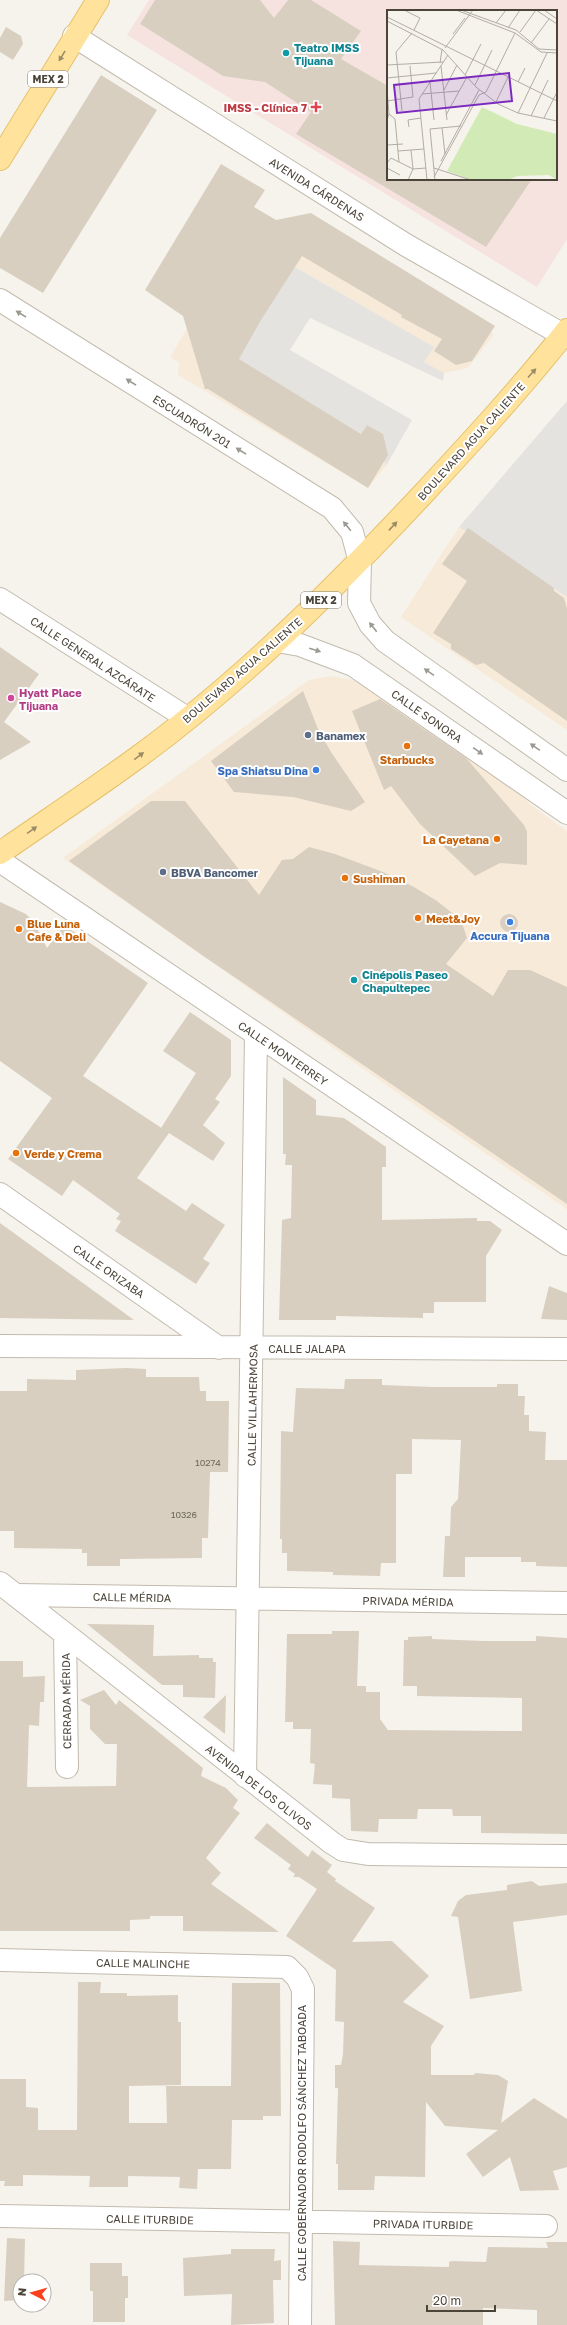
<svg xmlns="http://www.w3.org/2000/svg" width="567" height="2325" viewBox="0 0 567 2325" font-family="'Golos Text',sans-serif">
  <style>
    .commercial { fill: #f7ead8 }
    .medical { fill: #f6e3e0; fill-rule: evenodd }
    .parking { fill: #e5e3e0 }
    .building { fill: #d8cfc1 }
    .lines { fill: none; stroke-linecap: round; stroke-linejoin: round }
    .minor-casing { stroke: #c2bbae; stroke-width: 24 }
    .tertiary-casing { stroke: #c2bbae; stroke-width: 24 }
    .primary-casing { stroke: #e6c16a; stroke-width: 24 }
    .minor { stroke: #fff; stroke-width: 22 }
    .tertiary { stroke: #fff; stroke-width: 22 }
    .primary { stroke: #ffe39c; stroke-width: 22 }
    .oneway { fill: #9c8c66 }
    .oneway2 { fill: #9c9892 }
    .culture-dot { fill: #0f9aa8; stroke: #fff; stroke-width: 1.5 }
    .health-dot { fill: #e0444e; stroke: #fff; stroke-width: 1.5 }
    .hotel-dot { fill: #d1479c; stroke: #fff; stroke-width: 1.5 }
    .service-dot { fill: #5c6f8a; stroke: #fff; stroke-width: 1.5 }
    .food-dot { fill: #e8710a; stroke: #fff; stroke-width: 1.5 }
    .shop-dot { fill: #3f7fe0; stroke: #fff; stroke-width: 1.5 }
    .labels { text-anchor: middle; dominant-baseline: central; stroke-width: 4; stroke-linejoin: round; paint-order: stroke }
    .number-label { font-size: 9px; fill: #6e675b }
    .shield { fill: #fff; stroke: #817c74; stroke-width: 1 }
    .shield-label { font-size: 10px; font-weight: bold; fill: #4b4439 }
    .culture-label { font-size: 11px; font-weight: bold; fill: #0d838f; stroke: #fff; text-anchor: start }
    .health-label { font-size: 11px; font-weight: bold; fill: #be3a42; stroke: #fff; text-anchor: end }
    .street-label { font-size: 11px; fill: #4b4439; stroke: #fff }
    .hotel-label { font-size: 11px; font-weight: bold; fill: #b23c85; stroke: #fff; text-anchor: start }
    .service-label { font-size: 11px; font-weight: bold; fill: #4e5e75; stroke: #fff; text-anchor: start }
    .food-label { font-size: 11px; font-weight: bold; fill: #c56008; stroke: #fff; text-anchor: start }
    .shop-label { font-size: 11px; font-weight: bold; fill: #366cbe; stroke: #fff; text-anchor: end }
    .inset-road { fill: none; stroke: #b2ada4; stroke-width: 1 }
    .view { fill: #7b2cbf; fill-opacity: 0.15; stroke: #7b2cbf; stroke-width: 2 }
    .inset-edge { fill: none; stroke: #4b4439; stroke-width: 2 }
  </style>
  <rect width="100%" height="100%" fill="#f6f3ec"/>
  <path class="commercial" d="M294 219 494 334 468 368 444 373 424 362 433 347 295 267 227 353 376 443 386 466 368 488 178 375 179 362 170 357 248 227Z
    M459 527 567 597V730L401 617Z
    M331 676 357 681 523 796 531 805 567 831V1209L419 1108 63 858 309 680Z"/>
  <path class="medical" d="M149 0H567V239L537 287 127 35ZM388 11H556V179H388Z"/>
  <path class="parking" d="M295 267 434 347 424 362 444 373 443 381 310 318 290 350 412 420 386 466 376 443 227 353 281 272Z
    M567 401V597L459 527Z"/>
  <path class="building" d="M155 0H260L274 18 288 0H311L361 31 341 59 388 86V179H532L486 247 296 134 311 112 265 82 223 76 140 24Z
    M6 27 21 36 23 44 13 60 0 52V38Z
    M101 75 157 110 43 293 0 268V238Z
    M221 164 265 190 254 207 276 220 311 213 495 326 472 361 456 365 434 351 442 339 401 317 402 315 302 256 261 320 239 359 361 434 367 425 383 434 388 455 368 488 208 389H205L183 316 145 290Z
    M468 528 554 588V591L564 598 567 609V721L484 663 476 665 451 649V644L433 633 467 581 442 564Z
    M0 647 39 674 4 722 31 742 0 760Z
    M303 691 318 729 331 752 365 802 351 811 293 797 234 792 211 761Z
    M380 699 466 758 524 825 527 832V865L500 863 475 876 420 824 391 786 384 790 352 711Z
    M151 801H185L259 895 282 860 293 859 309 847 335 854 383 872 414 887 437 901 461 920 467 938 446 964 493 996 508 970H530L567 987V1204L202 955 69 861Z
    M0 902 26 914 33 921 47 948 64 925 148 983 83 1076 169 1133 137 1178 186 1211 192 1203 225 1225 203 1259 210 1263 196 1284 115 1231 121 1221 116 1219 120 1214 73 1180 62 1196 8 1159 52 1098 0 1061Z
    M500 923a9 9 0 1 1 18 0a9 9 0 1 1-18 0Z
    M190 1012 231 1040V1076L215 1099 220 1102 203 1125 225 1143 213 1161 161 1128 196 1073 163 1051Z
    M283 1077 316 1100V1115L344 1118 386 1147V1167H382V1220L477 1218V1221H490L502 1230 486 1256V1302H434V1313H423V1318L336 1316V1320H279L282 1220 291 1218 292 1165H285L286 1154H283Z
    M0 1223 134 1320 0 1318Z
    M549 1286 567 1293V1320L541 1319Z
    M126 1368 146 1369V1377H199L200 1391H206V1401H229L228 1472H210L208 1538H202V1558L120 1559V1566H87V1553H82V1549L14 1548V1531H0V1391H27V1379L76 1380V1370Z
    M345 1379H382V1385L433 1387H497V1384H518V1396H525L524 1415H529V1431L546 1432 545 1460H567V1567L536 1566V1562H521V1557H465V1577H443L445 1536H450L451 1507 458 1499 461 1440 412 1439V1474H396V1563H381L380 1576 333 1575V1572L287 1571V1553H282V1539H280L281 1431 293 1432 296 1388 344 1389Z
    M87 1624 154 1625 153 1656 199 1655V1658H213V1662H216L215 1698 183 1697V1685H162Z
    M332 1631H359L357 1686H366V1692H380V1719L388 1730 522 1731V1698L417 1696V1686H403L404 1640H408V1637L432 1636V1639L484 1641H536V1636L567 1638V1834L481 1833V1816H453L452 1809H418L417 1819H379L378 1832 351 1831 350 1799 332 1798V1785L313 1784 315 1764 310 1763 311 1729H293V1722H285L287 1634H332Z
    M0 1661H23V1677L45 1676 44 1702H40L39 1726 29 1725 27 1787 116 1786 117 1744H105L90 1729V1706L80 1700 104 1690 116 1705 119 1700 203 1768 201 1776 226 1788 238 1800 233 1808 240 1813 206 1858 221 1873 211 1884 279 1932 183 1931V1916H150V1919L130 1920V1931H0Z
    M226 1695 225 1734 203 1717Z
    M267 1823 308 1857 312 1850 332 1865 327 1872 336 1879 335 1881 375 1908 352 1942 392 1941 429 1976 403 2002 444 2026 431 2046V2075H474L475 2073 498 2075 508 2081 501 2123 534 2098 567 2119V2167L553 2171 559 2190 520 2191 510 2157 483 2177 466 2154 498 2130 445 2126 426 2102 425 2177 375 2176 374 2190H338V2164H336L338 2088H335V2065H341L343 2054 344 2022 335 2021 336 1970 286 1936 317 1889 299 1877H293L295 1874 288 1869 291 1865 254 1838Z
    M532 1881 539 1886 567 1883V1915L513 1922 522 1991 470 1999 458 1917 451 1916 458 1901 466 1895 507 1890V1885Z
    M78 1982H101L100 1993H127V1996L178 1995V2022H181V2085L129 2086V2123H167L166 2086H231L232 1983H280L281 2116H263V2120H232L231 2169H198L197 2189 179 2188 180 2177 128 2176V2187H89L90 2176 23 2175V2186H4L5 2181H0V2079H26V2107L38 2108V2130H77Z
    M7 2238 25 2239 24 2281H20V2300L4 2301Z
    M333 2241 360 2242 359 2265 449 2267V2262L452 2261 486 2262 488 2247 548 2248 546 2242H567V2325H537V2310L483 2308V2325H335Z
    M231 2249H275L274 2261 281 2260V2280H273L274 2323 231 2325 232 2294 184 2296 183 2258 231 2254Z
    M90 2263H122V2276H128V2298H125V2322H93V2291H90Z"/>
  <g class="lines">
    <g class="minor-casing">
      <path id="minor" d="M74 36 406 245 563 335
        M0 599 187 718
        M0 861 567 1244
        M0 1194 219 1348
        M0 1346 567 1349
        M16 1595 567 1603
        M65 1634 67 1767
        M245 1776 256 1034
        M0 1960 287 1967 297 1977 303 1989 300 2325
        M0 2216 546 2226"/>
    </g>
    <g class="tertiary-casing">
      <path id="tertiary" d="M0 300 332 508 352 532 360 562 359 603 370 624 385 641 567 770
        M277 641 300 645 353 665 567 813
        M0 1583 332 1843 343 1850 368 1854 567 1856"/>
    </g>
    <g class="primary-casing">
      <path id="primary" d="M0 159 98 0
        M0 853C46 821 93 790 138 757 242 681 335 588 423 494 473 440 522 387 567 330"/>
    </g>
    <use href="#minor" class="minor"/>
    <use href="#tertiary" class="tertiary"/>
    <use href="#primary" class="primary"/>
  </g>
  <defs><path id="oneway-solid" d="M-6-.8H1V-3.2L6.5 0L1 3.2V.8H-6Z"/></defs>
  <g class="oneway">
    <use href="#oneway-solid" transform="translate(62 56) rotate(121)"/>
    <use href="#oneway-solid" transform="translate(532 373) rotate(-48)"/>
    <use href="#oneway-solid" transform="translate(393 526) rotate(-47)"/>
    <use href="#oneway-solid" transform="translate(139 756) rotate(-37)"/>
    <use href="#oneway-solid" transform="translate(32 830) rotate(-35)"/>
  </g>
  <g class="oneway2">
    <use href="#oneway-solid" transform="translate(21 314) rotate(-148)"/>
    <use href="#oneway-solid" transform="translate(131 382) rotate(-148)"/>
    <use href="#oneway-solid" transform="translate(241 451) rotate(-148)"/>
    <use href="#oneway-solid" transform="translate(347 526) rotate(-129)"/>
    <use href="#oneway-solid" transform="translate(373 627) rotate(-128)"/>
    <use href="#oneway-solid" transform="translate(315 650) rotate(17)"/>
    <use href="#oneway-solid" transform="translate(429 672) rotate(-145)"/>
    <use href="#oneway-solid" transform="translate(535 747) rotate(-145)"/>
    <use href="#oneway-solid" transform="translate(478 751) rotate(35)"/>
  </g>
  <g class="culture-dot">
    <circle cx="286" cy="53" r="4"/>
    <circle cx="354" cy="980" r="4"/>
  </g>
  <path class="health-dot" d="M314 101h4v4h4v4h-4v4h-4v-4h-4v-4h4z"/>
  <circle class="hotel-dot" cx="11" cy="698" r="4"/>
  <g class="service-dot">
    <circle cx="308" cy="735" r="4"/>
    <circle cx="163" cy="872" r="4"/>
  </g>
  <g class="food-dot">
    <circle cx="407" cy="746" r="4"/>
    <circle cx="497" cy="839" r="4"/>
    <circle cx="345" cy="878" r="4"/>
    <circle cx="418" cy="918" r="4"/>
    <circle cx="19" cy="929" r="4"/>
    <circle cx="16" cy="1153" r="4"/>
  </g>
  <g class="shop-dot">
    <circle cx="316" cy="770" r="4"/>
    <circle cx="510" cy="922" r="4"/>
  </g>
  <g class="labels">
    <g class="number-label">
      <text x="208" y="1462">10274</text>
      <text x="184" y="1514">10326</text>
    </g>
    <g class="shield">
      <rect x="28" y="71" width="40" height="16" rx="3"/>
      <rect x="301" y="592" width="40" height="16" rx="3"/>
    </g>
    <g class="shield-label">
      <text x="48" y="79">MEX 2</text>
      <text x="321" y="600">MEX 2</text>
    </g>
    <g class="culture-label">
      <text x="294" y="47">Teatro IMSS<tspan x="294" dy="13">Tijuana</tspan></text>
      <text x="362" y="974">Cinépolis Paseo<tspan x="362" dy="13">Chapultepec</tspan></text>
    </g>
    <g class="health-label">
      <text x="307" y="107">IMSS - Clínica 7</text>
    </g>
    <g class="street-label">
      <text transform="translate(317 189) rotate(32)">AVENIDA CÁRDENAS</text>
      <text transform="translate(192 421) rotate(32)">ESCUADRÓN 201</text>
      <text transform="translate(471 441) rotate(-48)">BOULEVARD AGUA CALIENTE</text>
      <text transform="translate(93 659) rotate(33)">CALLE GENERAL AZCÁRATE</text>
      <text transform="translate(242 670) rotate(-41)">BOULEVARD AGUA CALIENTE</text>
      <text transform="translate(427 716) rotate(35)">CALLE SONORA</text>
      <text transform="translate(283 1053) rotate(34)">CALLE MONTERREY</text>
      <text transform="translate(109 1271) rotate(35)">CALLE ORIZABA</text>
      <text x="307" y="1348">CALLE JALAPA</text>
      <text transform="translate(252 1405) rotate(-89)">CALLE VILLAHERMOSA</text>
      <text transform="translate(132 1597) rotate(1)">CALLE MÉRIDA</text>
      <text transform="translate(408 1601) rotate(1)">PRIVADA MÉRIDA</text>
      <text transform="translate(66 1701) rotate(-91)">CERRADA MÉRIDA</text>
      <text transform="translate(259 1787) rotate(38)">AVENIDA DE LOS OLIVOS</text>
      <text transform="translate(143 1963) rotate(1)">CALLE MALINCHE</text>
      <text transform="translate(301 2143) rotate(-90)">CALLE GOBERNADOR RODOLFO SÁNCHEZ TABOADA</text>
      <text transform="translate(150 2219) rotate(1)">CALLE ITURBIDE</text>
      <text transform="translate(423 2224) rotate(1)">PRIVADA ITURBIDE</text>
    </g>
    <g class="hotel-label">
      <text x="19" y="692">Hyatt Place<tspan x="19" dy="13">Tijuana</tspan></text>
    </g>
    <g class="service-label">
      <text x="316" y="735">Banamex</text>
      <text x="171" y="872">BBVA Bancomer</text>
    </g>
    <g class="food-label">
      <text x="407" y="759" text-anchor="middle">Starbucks</text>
      <text x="489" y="839" text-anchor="end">La Cayetana</text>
      <text x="353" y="878">Sushiman</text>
      <text x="426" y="918">Meet&amp;Joy</text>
      <text x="27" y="923">Blue Luna<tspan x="27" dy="13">Cafe &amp; Deli</tspan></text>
      <text x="24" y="1153">Verde y Crema</text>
    </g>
    <g class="shop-label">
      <text x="308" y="770">Spa Shiatsu Dina</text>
      <text x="510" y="935" text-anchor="middle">Accura Tijuana</text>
    </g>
  </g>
  <g transform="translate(387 10)">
    <rect width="170" height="170" fill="#f6f3ec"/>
    <path d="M95 97 130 114 170 124V170L162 165 130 166 121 170H85L60 161Z" fill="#d2eab5"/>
    <path class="inset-road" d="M17 0 33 8 27 20M69 0 128 23 154 42 170 43M74 0 129 20 152 39 170 40M149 0 170 14M157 0 170 9M0 7 170 91M0 11 56 40 89 77 111 94 131 103 170 111M109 13 119 0M121 18 133 0M133 22 149 0M66 24 78 8M144 33 162 9M58 38 86 0M53 53 55 39M0 55 56 52M54 56 60 110M78 65 94 34M0 68 49 63M43 72 47 110M131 72 138 58M88 75 105 40M0 79 2 104 0 110M57 80 70 55M35 84 72 81M0 91 26 87 23 56M109 92 121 67M15 101 9 42 25 23M131 103 160 43M2 104 8 109 12 152M59 105 80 67M144 106 161 70M157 108 170 82M22 117 21 110 34 108M55 118 58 144M0 135 16 134M11 141 37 139M54 151 92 80M0 153 4 148 26 159 39 158M0 158 13 165M47 158 84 170M47 167 92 85 99 82 128 23M21 170 26 159 24 140M40 170 32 89 61 45M48 170 43 119 74 116"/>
    <path class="view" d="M122 63 125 91 10 103 7 75Z"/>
    <rect width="170" height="170" class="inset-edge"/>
  </g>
  <g transform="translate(32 2293) rotate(276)"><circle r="19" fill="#ffffff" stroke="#b7b4b0"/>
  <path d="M0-3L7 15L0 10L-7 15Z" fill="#fc3f1d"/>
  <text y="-6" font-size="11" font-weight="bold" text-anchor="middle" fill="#4b4439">N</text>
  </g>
  <path d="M427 2305v6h68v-6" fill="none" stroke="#4b4439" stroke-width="2"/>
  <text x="433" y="2305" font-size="12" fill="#4b4439" stroke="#ffffff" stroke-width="3" paint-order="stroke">20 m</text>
</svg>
